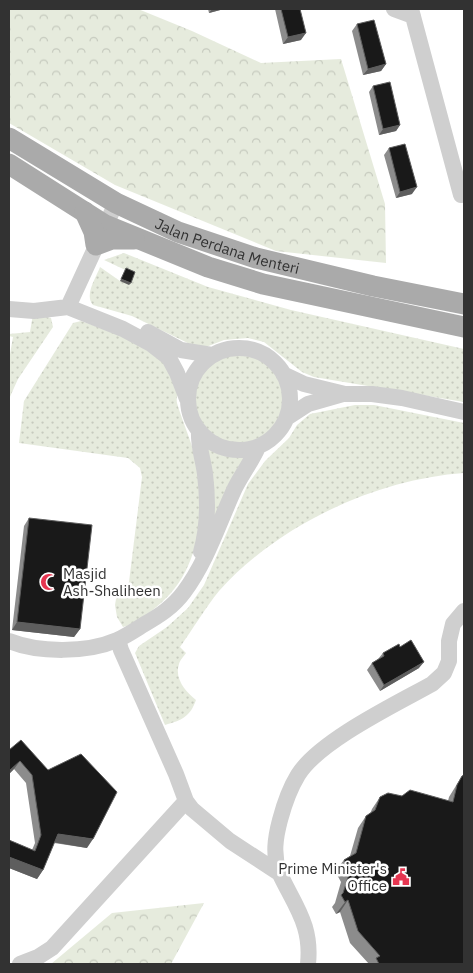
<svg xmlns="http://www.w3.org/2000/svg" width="473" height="973" viewBox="0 0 473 973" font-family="'IBM Plex Sans',sans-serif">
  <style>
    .grass { fill: url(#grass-dots) }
    .forest { fill: url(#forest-crowns) }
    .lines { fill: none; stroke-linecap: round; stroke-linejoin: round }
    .minor { stroke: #cfcfcf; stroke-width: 16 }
    .major { stroke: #aaa; stroke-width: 21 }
    .wall { fill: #8c8c8c }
    .shaded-wall { fill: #5e5e5e }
    .building { fill: #191919; stroke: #5e5e5e }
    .labels { text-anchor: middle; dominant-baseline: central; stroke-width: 5; stroke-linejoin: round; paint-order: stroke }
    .street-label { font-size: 15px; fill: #323232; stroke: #fff }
    .poi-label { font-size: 15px; fill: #323232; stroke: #fff; text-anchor: start }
  </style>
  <defs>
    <pattern id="grass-dots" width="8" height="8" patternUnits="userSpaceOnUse" patternTransform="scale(1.25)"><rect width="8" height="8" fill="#e6ebdd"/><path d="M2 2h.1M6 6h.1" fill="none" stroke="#c6cabe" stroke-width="1.8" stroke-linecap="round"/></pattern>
    <pattern id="forest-crowns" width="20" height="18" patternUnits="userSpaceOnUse" patternTransform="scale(1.25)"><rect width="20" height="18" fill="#e6ebdd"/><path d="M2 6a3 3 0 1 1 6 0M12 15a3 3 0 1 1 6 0" fill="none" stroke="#c6cabe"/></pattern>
  </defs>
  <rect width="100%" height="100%" fill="#fff"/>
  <path class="grass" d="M124 253 208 287 291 310 464 349V402L314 377 302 372 264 342 248 338 224 340 206 347 194 346 132 316 93 305C84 295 96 278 100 267L120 281 134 274 104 260Z
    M33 314 51 318 53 327 18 379 9 399V360L13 337 9 336V334L30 332Z
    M81 321C103 329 152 345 165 364 170 370 175 381 177 388 178 393 176 398 177 403 183 424 193 444 197 465 205 513 200 569 161 603 150 612 137 624 123 627L117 617 115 605 116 599 129 582 142 477 140 468 128 458 19 443 24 401 73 323Z
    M195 399a44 44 0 1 1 88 0a44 44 0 1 1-88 0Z
    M355 405H374L464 423V473C376 479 278 525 219 591 205 608 193 629 180 647L186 653C184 656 180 660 179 664 174 679 186 692 196 700 190 717 182 720 165 725L135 653 139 646 167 627 188 608 204 585 248 484 265 461 289 438 297 425 310 414Z
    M205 446C220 454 232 458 249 457L211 528Z"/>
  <path class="forest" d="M9 9H138L192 31 261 63 341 59 385 204 386 263 276 251 115 185 9 123Z
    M204 903 171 964H51L112 913Z"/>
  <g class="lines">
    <path class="minor" d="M394 9 413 16
      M411 9 461 195
      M68 307 116 203
      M9 309 34 311 68 307 123 329 151 344 169 358 177 373 187 399
      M148 332 181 350 212 355
      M188 399a51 51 0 1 1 102 0a51 51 0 1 1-102 0Z
      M285 375 304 384 345 394H372L402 398 464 412
      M288 417 308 404 343 394
      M199 431C198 447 203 458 205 474 208 499 208 528 201 552
      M118 640 121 650 176 774 186 801 192 809 230 841 279 873
      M9 641C39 653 87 653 117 640 126 636 135 630 143 625 159 616 173 607 184 592 207 561 218 525 234 490 241 475 251 463 258 447
      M20 964 38 957 52 948 186 801
      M308 964C311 935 303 918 289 892 286 886 282 879 279 872 273 854 275 839 280 820 284 805 290 788 298 775 319 741 396 704 432 684L444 673 449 661V641L453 624 464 611"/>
    <g class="major">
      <path id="s1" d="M9 138 116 203 178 232 256 258 373 286 464 304"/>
      <path d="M9 164 105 225 208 267 263 284 464 327"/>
      <path d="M85 212 94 232 96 245 112 239H134"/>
    </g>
  </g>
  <path class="wall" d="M208 9H224L209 13Z
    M275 9H300L301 40 283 44Z
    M357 24 386 64 381 71 363 75 352 31Z
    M373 86 400 125 396 131 379 135 369 92Z
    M389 148 412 194 396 198 384 155Z
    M29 518 80 629 74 637 12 630 24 526Z
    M400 647 419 668 380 691 367 670 372 663 378 659 383 653Z
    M9 750 48 770 87 848 54 843 43 870 37 879 9 868V840L32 850 35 843 26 783 14 769 9 774Z
    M462 776 464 964H369L350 943 340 912 336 914 332 907 335 903 341 882 335 871 344 860 350 856 358 828 366 816 370 814 372 809 380 797 402 796 448 801 449 797Z"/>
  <path class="shaded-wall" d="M212 9H224L209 13Z
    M306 33 301 40 283 44 288 37Z
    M386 64 381 71 363 75 368 69Z
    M400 125 396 131 379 135 383 129Z
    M417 187 412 194 396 198 400 192Z
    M121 279 131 283 129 285 120 281Z
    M17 622 80 629 74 637 12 630Z
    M424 662 419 668 380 691 384 685Z
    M20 761 14 769 9 774V771Z
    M58 834 93 839 87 848 52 842Z
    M9 857 43 870 37 879 9 868Z
    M348 900 340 912 336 914 345 902Z"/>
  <path class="building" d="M281 9H300L306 33 288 37Z
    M374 20 386 64 368 69 357 24Z
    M390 82 400 125 383 129 373 86Z
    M405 144 417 187 400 192 389 148Z
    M126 268 135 272 131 283 121 279Z
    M29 518 92 525 80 629 17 622Z
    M411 640 424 662 384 685 372 663 384 656 383 653 399 644 400 647Z
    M21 740 48 770 81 754 117 792 93 839 58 834 43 870 9 857V840L35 851 41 835 32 775 20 761 9 771V750Z
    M464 775V964H379L376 958 380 956 358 931 348 900 345 902 341 895 343 893 350 871 344 860 356 853 366 816 375 810 380 797 388 793 402 796 410 790 453 802 457 785 462 776Z"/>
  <defs>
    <g id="mosque-bare" transform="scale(1.35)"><path d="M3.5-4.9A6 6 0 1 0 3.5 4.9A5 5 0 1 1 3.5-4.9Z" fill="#e63651" stroke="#fff" stroke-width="2.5" paint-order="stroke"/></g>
    <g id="civic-bare" transform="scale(1.35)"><path d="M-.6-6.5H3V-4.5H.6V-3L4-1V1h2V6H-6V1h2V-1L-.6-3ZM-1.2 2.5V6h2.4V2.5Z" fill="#e63651" stroke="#fff" stroke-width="2.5" paint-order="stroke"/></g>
  </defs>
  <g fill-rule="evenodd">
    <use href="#mosque-bare" x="49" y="582"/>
    <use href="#civic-bare" x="401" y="877"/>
  </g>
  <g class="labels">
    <g class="street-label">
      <text stroke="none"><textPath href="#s1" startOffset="245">Jalan Perdana Menteri</textPath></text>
    </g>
    <g class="poi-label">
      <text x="63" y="573">Masjid<tspan x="63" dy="17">Ash-Shaliheen</tspan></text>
      <text x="387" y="868" text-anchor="end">Prime Minister's<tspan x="387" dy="17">Office</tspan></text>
    </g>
  </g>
  <rect width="473" height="973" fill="none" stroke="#323232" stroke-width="20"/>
</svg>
